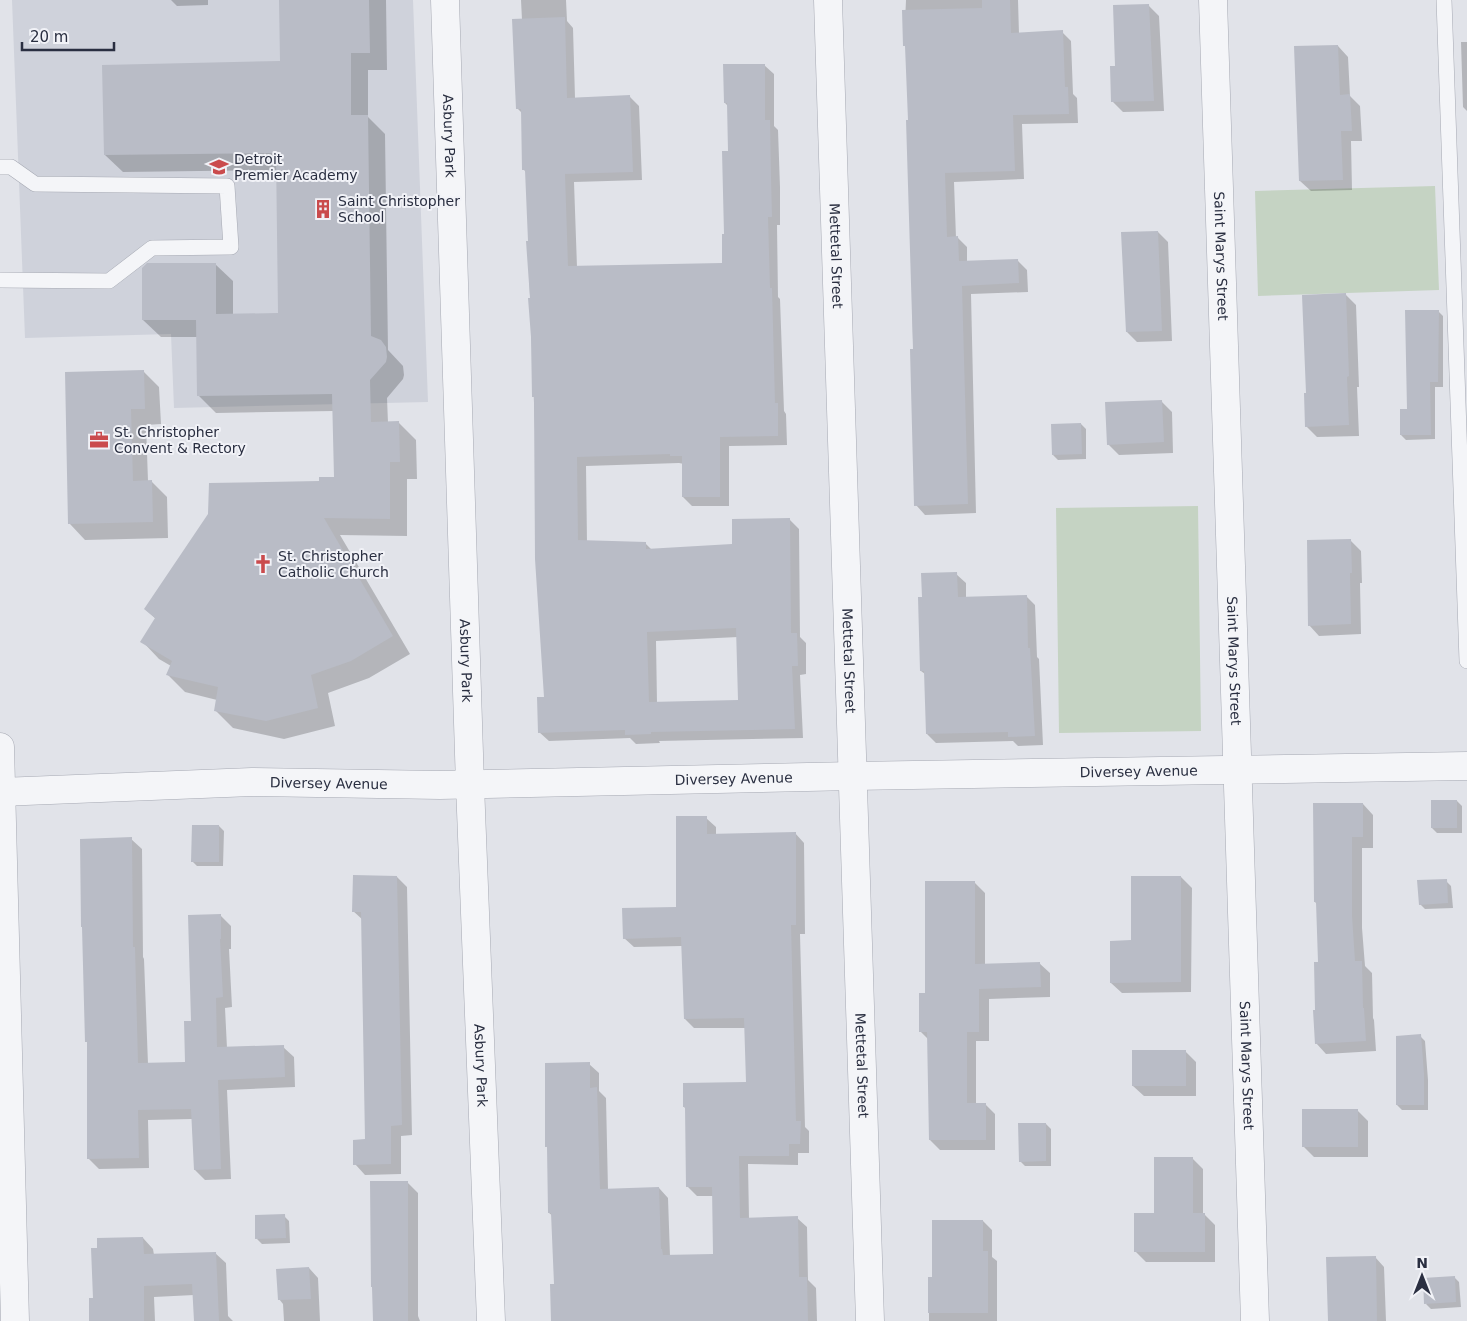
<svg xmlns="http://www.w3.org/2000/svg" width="1467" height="1321" viewBox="0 0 1467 1321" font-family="'DejaVu Sans',sans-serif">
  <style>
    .built { fill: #cfd2db }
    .green { fill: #c5d3c3 }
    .shadow { fill: #0003; fill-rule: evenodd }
    .building { fill: #b9bcc6; fill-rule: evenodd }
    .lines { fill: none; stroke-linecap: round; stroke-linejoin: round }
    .service-casing { stroke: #a6a9b3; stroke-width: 16 }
    .minor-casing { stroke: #a6a9b3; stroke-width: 29 }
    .service { stroke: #f4f5f8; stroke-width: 15 }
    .minor { stroke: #f4f5f8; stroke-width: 28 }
    .labels { text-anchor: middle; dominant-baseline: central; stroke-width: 4; stroke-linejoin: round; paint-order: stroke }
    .street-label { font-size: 14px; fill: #2a2f41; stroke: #f1f2f7 }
    .poi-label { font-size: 14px; fill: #2a2f41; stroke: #f1f2f7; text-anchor: start }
  </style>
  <rect width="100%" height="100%" fill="#e1e3e9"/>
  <path class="built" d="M12 0H413L428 402 174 408 171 334 25 338Z"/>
  <path class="green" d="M1435 186 1439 290 1258 296 1255 191Z
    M1198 506 1201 731 1059 733 1056 508Z"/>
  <path class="shadow" d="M171 0H208V5L177 6Z
    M280 0H386L387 70H368V117L385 134 388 350 403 366 404 375 403 379 387 398 388 423H399L416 440 417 479H407V536L340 535 410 654 369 678 328 693 335 726 284 739 233 728 215 710 217 700 185 692 167 674 171 666 159 659 142 641 156 619 145 609 321 482 336 478 334 411 216 413 199 396 198 337H161L143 320 215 264 233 281V315L280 314 278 170 123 172 105 155 281 63Z
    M521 0H566L567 21 573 28 575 98 630 97 639 106 642 180 574 182 577 267 724 264 729 152 728 106 725 103 764 65 774 74V126L778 130 780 187V225H777L778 297 780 299 784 411 786 414 787 445 729 446V506H692L683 497 684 464 679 463 586 466 587 542 645 543 652 550 733 545 790 520 799 529 800 637 806 643V674L800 675 803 738 659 741 660 743 636 744 630 738 549 741 539 732 545 698 528 242H529L527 173 524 170 523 114 517 108 522 20ZM738 637 739 702 657 703 656 641Z
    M906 0H1018L1019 34 1062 32 1071 41 1073 94 1077 98 1078 123 1022 124 1024 179 954 182 956 238H958L967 247V262L1018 261 1027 270 1028 292 971 294 976 513 925 515 916 505 909 121 907 48 904 45Z
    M1148 5 1159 16 1164 111 1123 112 1113 102 1117 67Z
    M1461 42H1467V111L1463 107Z
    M1338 46 1348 57 1350 96 1360 106 1362 141H1351L1352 190 1311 191 1300 181Z
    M1158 232 1168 242 1172 341 1137 342 1127 332Z
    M1345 294 1356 305 1359 387H1357L1359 436 1317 437 1306 426 1307 394Z
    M1438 311 1443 316V387H1435V439L1406 440 1401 435Z
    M144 372 159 387 161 424 146 425 148 481H151L167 497 168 538 85 540 70 524 66 373Z
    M1161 401 1172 412 1173 453 1119 455 1108 444Z
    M1081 424 1086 429V459L1058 460 1053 455Z
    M1350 540 1361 551 1362 583H1360L1361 634 1319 636 1309 625Z
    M956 574 966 583V598L1026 596 1035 605 1037 657 1039 659 1043 745 1018 746 1013 741 936 743 927 734 925 674 921 671 923 598Z
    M1457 801 1462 806V833H1437L1432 828Z
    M1363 804 1373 815V848H1362V928L1365 966 1372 973 1373 1018 1374 1020 1376 1051 1326 1054 1316 1043 1319 963 1317 904 1315 902Z
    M706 818 716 827V835L795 833 804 843 805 934H800L805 1127 809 1131V1153H798V1165L748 1164 749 1219 797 1218 807 1227 808 1280 816 1288 817 1321H552L555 1285 553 1216 549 1213 589 1064 599 1073V1091L606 1098 608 1190 659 1188 668 1198 670 1256 714 1255V1196H697L687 1186 686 1109 684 1107 747 1084 746 1028H694L685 1019 682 946 634 947 624 938 678 908Z
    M219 826 224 831 223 866H197L192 861Z
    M131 839 142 849 143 957 144 959 148 1064 186 1063 192 1022 221 916 231 926V949H229L232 1007 225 1008 227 1048 283 1047 294 1057 295 1087 227 1090 231 1179 205 1180 195 1170 192 1119 148 1120 149 1168 99 1169 88 1158Z
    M397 877 407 887 412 1135 401 1136V1174L365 1175 355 1164 367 1141 363 920 353 911Z
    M1181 877 1192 888 1191 992 1122 993 1111 983Z
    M1446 881 1451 886 1453 908 1425 909 1420 904Z
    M975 883 985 893V965L1039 963 1050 973V997L989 999V1041H976V1104H985L995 1114V1150H940L930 1140 929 1040 920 1031 926 994Z
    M1420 1036 1425 1041 1428 1080V1110H1402L1397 1105Z
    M1185 1051 1196 1062V1096H1144L1133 1086Z
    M1357 1110 1368 1121V1157H1314L1304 1147Z
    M1046 1124 1051 1129V1166H1025L1020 1161Z
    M1192 1158 1203 1169V1215H1205L1215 1225V1262H1146L1135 1251 1155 1215Z
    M407 1182 418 1193V1316L420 1321H374Z
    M284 1216 289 1221 290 1243 262 1244 257 1239Z
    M983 1221 992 1230V1257L997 1261V1321H929V1278H933Z
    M143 1238 153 1249 154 1255 215 1253 226 1263 228 1316 233 1321H196L194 1295 154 1297 155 1321H91L94 1299Z
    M1375 1257 1384 1267 1386 1321H1329Z
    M309 1268 318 1278 320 1321H284L283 1304 279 1299Z
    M1454 1277 1459 1282 1461 1307 1431 1309 1426 1304Z"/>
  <path class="building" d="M279 0H369L370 53H351V115H368L371 336 381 340 386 347 387 357 386 362 370 380 371 422 399 421 400 462H390V519L324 518 393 636 351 661 311 675 318 708 266 721 214 711 218 687 166 675 172 661 140 642 155 618 144 609 208 514 209 483 319 481V477H334L332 394 197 396 196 320H142V268L147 263H216V314L278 313 276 153 104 155 102 65 280 61Z
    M982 0H1010L1011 33 1063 30 1065 87H1068L1069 114 1013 115 1015 171 945 173 947 237 958 236 959 261 1018 259 1019 283 962 286 968 504 914 506 910 349H913L906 120H908L905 46H903L902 10 982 8Z
    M1149 4 1154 101 1111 102 1110 66H1115L1113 5Z
    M565 17 567 98 630 95 633 172 565 174 568 266 722 263V234H724L722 151H728L727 103H724L723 64H765V120H770L771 177 772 217H768L770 288H772L775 403H778V436L720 437V497H682V456H670V454L577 457 578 540 646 542V549L732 544V519L790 518 791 633H797L798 666H792L795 729 651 732V734L625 735V730L538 733 537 697H544L535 559 534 397H532L531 337 528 298H530L526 241H528L525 170H522L521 109H516L512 19ZM736 628 738 700 649 702 647 632Z
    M1338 45 1340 95 1350 94 1352 131H1341L1343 180 1299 181 1294 46Z
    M1158 231 1162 331 1126 332 1121 232Z
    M1346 293 1349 376 1347 377 1349 425 1305 427 1304 393H1306L1302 295Z
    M1405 310H1439L1438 382H1430L1431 435H1400V409H1407Z
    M144 370 145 409H131L133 481 152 480 153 522 68 524 65 372Z
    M1162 400 1164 442 1107 445 1105 402Z
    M1081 423 1082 454 1052 455 1051 424Z
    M1351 539 1352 573H1350L1351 624 1308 626 1307 540Z
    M957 572 958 597 1027 595 1028 648H1030L1035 736 1008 737V732L926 734 924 671H920L918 597H922L921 573Z
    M1431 800H1457V828H1431Z
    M1313 803H1363V837H1352V916L1355 961H1362L1363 1008H1364L1366 1041 1315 1044 1313 1010H1315L1314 962H1318L1316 902H1314Z
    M676 816H707V834L796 832V925H791L796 1121H801L800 1144H789V1156H739L740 1218 798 1216 799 1277H807L808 1321H551L550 1284H554L551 1213H548L547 1147H545V1063L590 1062V1088L597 1087 600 1189 659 1187 661 1249H662L663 1255 713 1254 712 1187H686L685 1107H683V1083L746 1082 744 1018 684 1019 681 937 623 939 622 908 676 907Z
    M192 825H219V862H191Z
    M132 837 133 947H135L138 1063 185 1062 184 1021H191L188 915 221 914V939H220L223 997 216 998 217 1047 284 1045 285 1077 218 1080 221 1169 194 1170 191 1109 138 1110 139 1158 87 1159V1042H85L82 927H81L80 839Z
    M353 875 397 876 402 1125 391 1126V1164L353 1165V1140L365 1139 361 912H352Z
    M1131 876H1181V982L1110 983V941L1131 940Z
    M1447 879 1448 903 1419 905 1417 880Z
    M925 881H975V964L1040 962 1041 987 979 989V1032H967V1103H986V1140H929L927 1032H919V993H925Z
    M1421 1034 1424 1074V1105H1396V1036Z
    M1132 1050H1186V1086H1132Z
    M1302 1109H1358V1147H1302Z
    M1018 1123H1046V1161L1019 1162Z
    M1154 1157H1193V1213H1205V1252H1134V1213H1154Z
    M370 1181H408V1321H373L372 1287H371Z
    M285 1214 286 1238 255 1239V1215Z
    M932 1220H983V1251H988V1313H928V1277H932Z
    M143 1237 144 1254 216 1252 219 1321H194L192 1284 144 1286V1321H89V1298H93L91 1248H97V1238Z
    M1376 1256 1377 1321H1328L1326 1257Z
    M309 1267 311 1299 278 1300 276 1269Z
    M1455 1276 1456 1302 1424 1304 1423 1278Z"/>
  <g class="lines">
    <g class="service-casing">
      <path id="service" d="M1444 0 1467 661
        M0 167H11L35 184 227 186 231 247 152 248 109 281 0 280"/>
    </g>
    <g class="minor-casing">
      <g id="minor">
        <path id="s1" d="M445 0 470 785 491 1321"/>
        <path id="s2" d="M828 0 870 1321"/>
        <path id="s3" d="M1213 0 1255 1321"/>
        <path d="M0 747 15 1321"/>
        <path id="s4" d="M0 792 252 782 440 785 853 776 1467 766"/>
      </g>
    </g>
    <use href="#service" class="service"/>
    <use href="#minor" class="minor"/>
  </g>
  <defs>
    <g id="school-bare" transform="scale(1.5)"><path d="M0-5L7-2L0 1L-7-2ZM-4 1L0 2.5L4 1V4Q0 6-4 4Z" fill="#ca4b4d" stroke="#f1f2f7" stroke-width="2.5" paint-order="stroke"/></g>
    <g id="building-bare" transform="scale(1.5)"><path d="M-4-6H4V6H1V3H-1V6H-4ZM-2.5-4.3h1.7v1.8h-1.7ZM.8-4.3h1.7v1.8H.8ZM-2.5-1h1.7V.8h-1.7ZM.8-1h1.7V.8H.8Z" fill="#ca4b4d" stroke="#f1f2f7" stroke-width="2.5" paint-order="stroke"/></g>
    <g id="office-bare" transform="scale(1.5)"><path d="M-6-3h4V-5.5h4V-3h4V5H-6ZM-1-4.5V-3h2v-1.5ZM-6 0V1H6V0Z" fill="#ca4b4d" stroke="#f1f2f7" stroke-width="2.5" paint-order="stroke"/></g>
    <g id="church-bare" transform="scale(1.5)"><path d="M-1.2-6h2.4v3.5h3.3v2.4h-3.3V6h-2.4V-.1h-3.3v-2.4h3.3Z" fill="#ca4b4d" stroke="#f1f2f7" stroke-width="2.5" paint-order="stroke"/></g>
  </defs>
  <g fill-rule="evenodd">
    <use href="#school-bare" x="219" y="167"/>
    <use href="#building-bare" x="323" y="209"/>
    <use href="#office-bare" x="99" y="440"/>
    <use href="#church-bare" x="263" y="564"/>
  </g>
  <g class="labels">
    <g class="street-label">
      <text stroke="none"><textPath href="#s1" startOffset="136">Asbury Park</textPath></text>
      <text stroke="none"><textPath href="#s2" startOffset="256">Mettetal Street</textPath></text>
      <text stroke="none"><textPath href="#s3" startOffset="256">Saint Marys Street</textPath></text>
      <text stroke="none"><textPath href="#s1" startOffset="661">Asbury Park</textPath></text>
      <text stroke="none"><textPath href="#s2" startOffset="661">Mettetal Street</textPath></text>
      <text stroke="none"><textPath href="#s3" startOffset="661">Saint Marys Street</textPath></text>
      <text stroke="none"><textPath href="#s4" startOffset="1139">Diversey Avenue</textPath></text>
      <text stroke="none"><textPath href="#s4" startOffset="734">Diversey Avenue</textPath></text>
      <text stroke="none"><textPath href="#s4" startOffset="329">Diversey Avenue</textPath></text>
      <text stroke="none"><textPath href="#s1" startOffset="1066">Asbury Park</textPath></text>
      <text stroke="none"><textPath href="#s2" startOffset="1066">Mettetal Street</textPath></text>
      <text stroke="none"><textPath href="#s3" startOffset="1066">Saint Marys Street</textPath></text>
    </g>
    <g class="poi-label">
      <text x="234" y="159">Detroit<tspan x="234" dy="16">Premier Academy</tspan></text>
      <text x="338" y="201">Saint Christopher<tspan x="338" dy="16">School</tspan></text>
      <text x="114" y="432">St. Christopher<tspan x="114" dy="16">Convent &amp; Rectory</tspan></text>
      <text x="278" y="556">St. Christopher<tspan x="278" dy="16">Catholic Church</tspan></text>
    </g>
  </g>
  <g transform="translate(1422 1276)" stroke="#f1f2f7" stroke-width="4" paint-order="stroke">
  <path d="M0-4L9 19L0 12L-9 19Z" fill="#2a2f41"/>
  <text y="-8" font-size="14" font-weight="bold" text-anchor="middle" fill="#2a2f41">N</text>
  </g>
  <path d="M22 42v8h92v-8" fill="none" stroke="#2a2f41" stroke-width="2.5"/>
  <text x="30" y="42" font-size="15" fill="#2a2f41" stroke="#f1f2f7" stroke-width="4" paint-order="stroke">20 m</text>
</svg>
